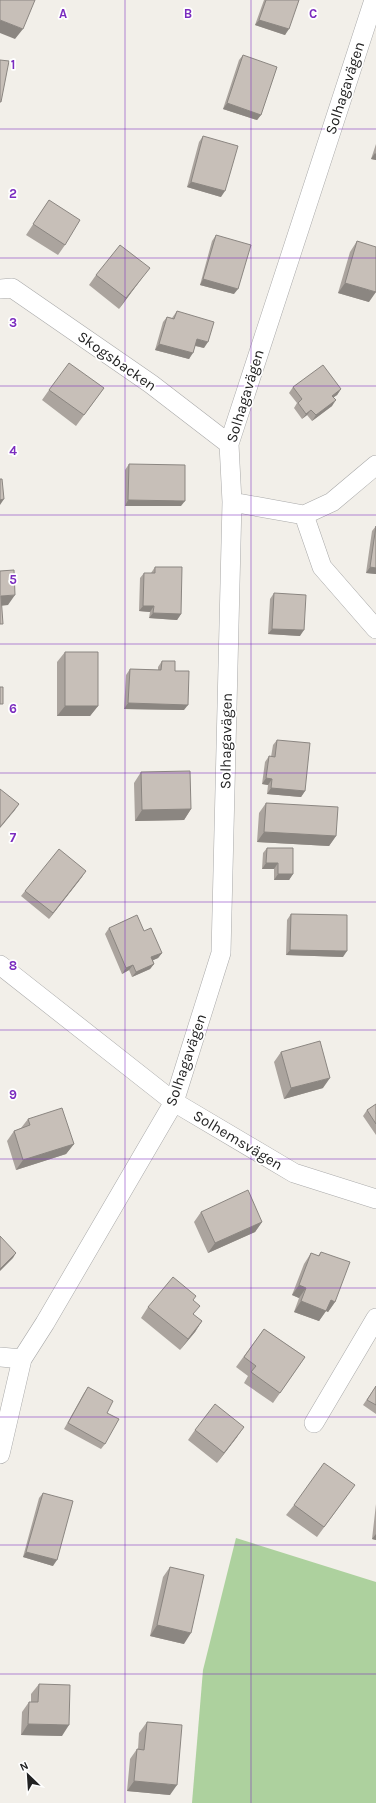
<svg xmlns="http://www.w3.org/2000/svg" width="376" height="1803" viewBox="0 0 376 1803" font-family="Karla,sans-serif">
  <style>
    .forest { fill: #add19e }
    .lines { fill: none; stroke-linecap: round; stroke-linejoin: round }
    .minor-casing { stroke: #a9a9a9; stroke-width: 20 }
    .minor { stroke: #fff; stroke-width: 19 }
    .wall { fill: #aba49e }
    .shaded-wall { fill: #8b8681 }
    .building { fill: #c7bfb8; stroke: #8b8681 }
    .grid { fill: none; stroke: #7b2cbf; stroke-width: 1; stroke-opacity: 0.55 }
    .labels { text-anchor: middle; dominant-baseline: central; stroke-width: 3.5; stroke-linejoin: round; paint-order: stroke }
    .street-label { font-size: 15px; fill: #222; stroke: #fff }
    .grid-label { font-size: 13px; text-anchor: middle; font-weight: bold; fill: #7b2cbf; stroke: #fff; stroke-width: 3.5; stroke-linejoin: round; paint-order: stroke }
  </style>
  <rect width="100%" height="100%" fill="#f2efe9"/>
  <path class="forest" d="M236 1538 376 1582V1803H192L203 1670Z"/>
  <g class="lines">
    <g class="minor-casing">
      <path id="minor" d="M0 289 12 288 151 384 229 444
        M232 502 304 515 322 567 376 629
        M304 515 332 502 376 465
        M0 965 174 1102 294 1173 376 1199
        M0 1357 22 1359
        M314 1423 376 1318
        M0 1454 22 1359 45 1323 174 1102 221 953 232 502 229 444 374 0"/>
    </g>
    <use href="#minor" class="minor"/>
  </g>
  <path class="wall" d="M264 0H299L285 35 255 25Z
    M243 55 261 115 257 120 223 109 239 60Z
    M203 136 221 197 187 187 199 142Z
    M376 144V160L371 159Z
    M49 200 65 245 58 255 26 235Z
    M216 235 234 294 200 285 212 241Z
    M357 241 369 302 338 293 350 252Z
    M96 275 142 278 119 309 89 285Z
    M177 311 204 348 195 346 189 359 155 350 163 322 167 317 172 318Z
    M293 387 341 389 337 395 334 397 332 406 312 421 307 415 302 419 294 408 297 403 289 393Z
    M104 388 76 426 42 400 49 390Z
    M129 464 181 506H125V470Z
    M376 526V574L366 573 372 531Z
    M155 567 181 614 177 620 149 618 150 612 139 611 140 578 144 573H151Z
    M274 593 300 636 268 634 270 599Z
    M65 652 98 706 90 716H57V662Z
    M162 661 175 671 184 710 124 709 126 675 130 669 158 670V667Z
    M277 740 305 791 301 797 267 794 268 785 262 784 265 762 269 756 271 757 273 745Z
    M141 772 191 809 184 820 135 821 134 783Z
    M266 803 336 836 329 846 257 842 259 813Z
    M267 848 293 874 289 880H274V869H262L263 853Z
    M82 877 49 919 21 896 25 891Z
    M291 914 343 957 286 955 287 920Z
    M109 928 144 931 162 953 158 958 153 960 154 964 150 969 132 977 129 970 122 974 105 934Z
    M281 1052 323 1088 284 1099 274 1062Z
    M376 1104V1135L363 1116 367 1110Z
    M28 1119 74 1144 66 1154 16 1170 7 1141 14 1131 21 1128Z
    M201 1212 262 1222 255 1232 208 1253 194 1222Z
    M321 1252 335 1302 328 1312 326 1311 319 1321 294 1312 299 1298 292 1295 304 1264 311 1253 318 1256Z
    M193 1300 194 1315 202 1321 195 1332 180 1350 141 1318 148 1307Z
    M264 1329 305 1357 273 1403 244 1383 248 1376 236 1367Z
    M376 1386V1414L363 1405Z
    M88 1387 107 1413 105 1444 101 1449 64 1429 84 1393Z
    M195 1430 237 1437 217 1463 188 1440Z
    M43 1493 53 1566 23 1557 39 1498Z
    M347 1496 317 1537 286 1515 294 1505Z
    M376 1504V1540L372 1539Z
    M170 1567 184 1644 150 1636 163 1577Z
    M39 1684 62 1736 21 1735 22 1712 29 1702H31V1694Z
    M147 1722 170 1795 127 1791 130 1759 137 1749H138L139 1733Z"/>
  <path class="shaded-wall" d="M0 20 23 29 15 39 0 33Z
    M259 20 289 29 285 35 255 25Z
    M227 103 261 115 257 120 223 109Z
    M375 153 376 154V160L371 159Z
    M191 182 225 191 221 197 187 187Z
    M150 268 142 278 119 309 126 298Z
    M203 279 238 289 234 294 200 285Z
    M345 283 376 292 369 302 338 293Z
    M197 339 208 342 204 348 193 345Z
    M159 344 193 353 189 359 155 350Z
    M341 389 337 395 328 401 332 396Z
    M336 400 332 406 312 421 316 415Z
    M311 410 307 415 302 419 306 414Z
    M4 499 0 505V500Z
    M128 500 185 501 181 506H125Z
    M370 567 376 568V574L366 573Z
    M15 595 8 605 0 606 1 596Z
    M143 606H154L150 612 139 611Z
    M153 613 181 614 177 620 149 618Z
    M272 629 304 630 300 636 268 634Z
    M128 703 188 705 184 710 124 709Z
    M65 706H98L90 716H57Z
    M266 778 272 779 268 785 262 784Z
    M271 788 305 791 301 797 267 794Z
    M19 804 15 810 0 828V827Z
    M191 809 184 820 135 821 142 810Z
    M264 832 336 836 329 846 257 842Z
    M266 863H278L274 869H262Z
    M86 871 82 877 49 919 53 913Z
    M278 874H293L289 880H274Z
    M290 950 347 951 343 957 286 955Z
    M162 953 158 958 147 963 151 957Z
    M154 964 150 969 132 977 136 972Z
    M133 965 129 970 122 974 126 968Z
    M330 1078 323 1088 284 1099 291 1088Z
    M74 1144 66 1154 16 1170 23 1160Z
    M262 1222 255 1232 208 1253 215 1243Z
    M16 1253 13 1258 0 1271V1269Z
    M299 1285 306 1288 299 1298 292 1295Z
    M331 1300 335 1302 328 1312 326 1311 319 1321 294 1312 301 1301Z
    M202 1321 195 1332 180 1350 188 1339Z
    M244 1427 237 1437 217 1463 224 1453Z
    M376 1534V1540L372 1539Z
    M26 1552 57 1560 53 1566 23 1557Z
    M157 1625 191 1633 184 1644 150 1636Z
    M28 1724 69 1725 62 1736 21 1735Z
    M134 1781 177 1785 170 1795 127 1791Z"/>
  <path class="building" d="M0 0H35L23 29 0 20Z
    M266 0H299L289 29 259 20Z
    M243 55 277 67 261 115 227 103Z
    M0 60 9 61 1 102H0Z
    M203 136 238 146 225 191 191 182Z
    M49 200 80 220 65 245 33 224Z
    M216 235 251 245 238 289 203 279Z
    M357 241 376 247V292L345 283Z
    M120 245 150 268 126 298 96 275Z
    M177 311 214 322 208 342 197 339 193 353 159 344 167 317 174 319Z
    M69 363 104 388 84 415 49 390Z
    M323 365 341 389 332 396 336 400 316 415 311 410 306 414 298 403 302 399 293 387Z
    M129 464 185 465V501L128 500Z
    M0 479H2L4 499 0 500Z
    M376 526V568L370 567Z
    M155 567H182L181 614 153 613 154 606H143L144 573H155Z
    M14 570 15 595 1 596 3 624H0V571Z
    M274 593 306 595 304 630 272 629Z
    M65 652H98V706H65Z
    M162 661H175V671H189L188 705 128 703 130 669 161 670Z
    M0 687H3V704H0Z
    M277 740 310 743 305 791 271 788 272 779 266 778 269 756 275 757Z
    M190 771 191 809 142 810 141 772Z
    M0 789 19 804 0 827Z
    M266 803 338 807 336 836 264 832Z
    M267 848H293V874H278V863H266Z
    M59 849 86 871 53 913 25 891Z
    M291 914 347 915V951L290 950Z
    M137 915 144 931 151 928 162 953 151 957 154 964 136 972 133 965 126 968 109 928Z
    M320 1041 330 1078 291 1088 281 1052Z
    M376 1104V1124L367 1110Z
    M62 1108 74 1144 23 1160 14 1131 30 1125 28 1119Z
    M248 1190 262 1222 215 1243 201 1212Z
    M0 1236 16 1253 0 1269Z
    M321 1252 350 1262 335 1302 331 1300 326 1311 301 1301 306 1288 299 1285 311 1253 319 1256Z
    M173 1277 196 1296 193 1300 200 1306 193 1314 202 1321 188 1339 148 1307Z
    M264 1329 305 1357 280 1393 251 1372 256 1366 244 1357Z
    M376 1386V1405L367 1400Z
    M88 1387 113 1401 107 1413 119 1419 105 1444 68 1423Z
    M215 1404 244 1427 224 1453 195 1430Z
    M324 1463 355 1485 324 1527 294 1505Z
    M43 1493 73 1501 57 1560 26 1552Z
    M170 1567 204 1575 191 1633 157 1625Z
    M39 1684 70 1685 69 1725 28 1724 29 1702H38Z
    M147 1722 182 1725 177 1785 134 1781 137 1749 144 1750Z"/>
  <path class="grid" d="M125 0V1803M251 0V1803M0 129H376M0 258H376M0 386H376M0 515H376M0 644H376M0 773H376M0 902H376M0 1030H376M0 1159H376M0 1288H376M0 1417H376M0 1545H376M0 1674H376"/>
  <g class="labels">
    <g class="street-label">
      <text transform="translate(345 88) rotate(-72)">Solhagavägen</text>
      <text transform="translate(117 361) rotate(35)">Skogsbacken</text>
      <text transform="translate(245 396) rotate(-73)">Solhagavägen</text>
      <text transform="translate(226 741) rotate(-89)">Solhagavägen</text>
      <text transform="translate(186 1060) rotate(-71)">Solhagavägen</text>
      <text transform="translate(238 1140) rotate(31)">Solhemsvägen</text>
    </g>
  </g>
  <g class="grid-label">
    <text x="63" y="18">A</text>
    <text x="188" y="18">B</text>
    <text x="313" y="18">C</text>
    <text x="13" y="69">1</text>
    <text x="13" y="198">2</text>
    <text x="13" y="327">3</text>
    <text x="13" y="455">4</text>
    <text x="13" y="584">5</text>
    <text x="13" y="713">6</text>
    <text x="13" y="842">7</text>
    <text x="13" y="970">8</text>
    <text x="13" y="1099">9</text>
  </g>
  <g transform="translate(28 1775) rotate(335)" stroke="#ffffff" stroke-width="3" paint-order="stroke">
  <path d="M0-3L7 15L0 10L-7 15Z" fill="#222222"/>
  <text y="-6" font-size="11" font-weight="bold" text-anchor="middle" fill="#222222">N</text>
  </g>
</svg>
